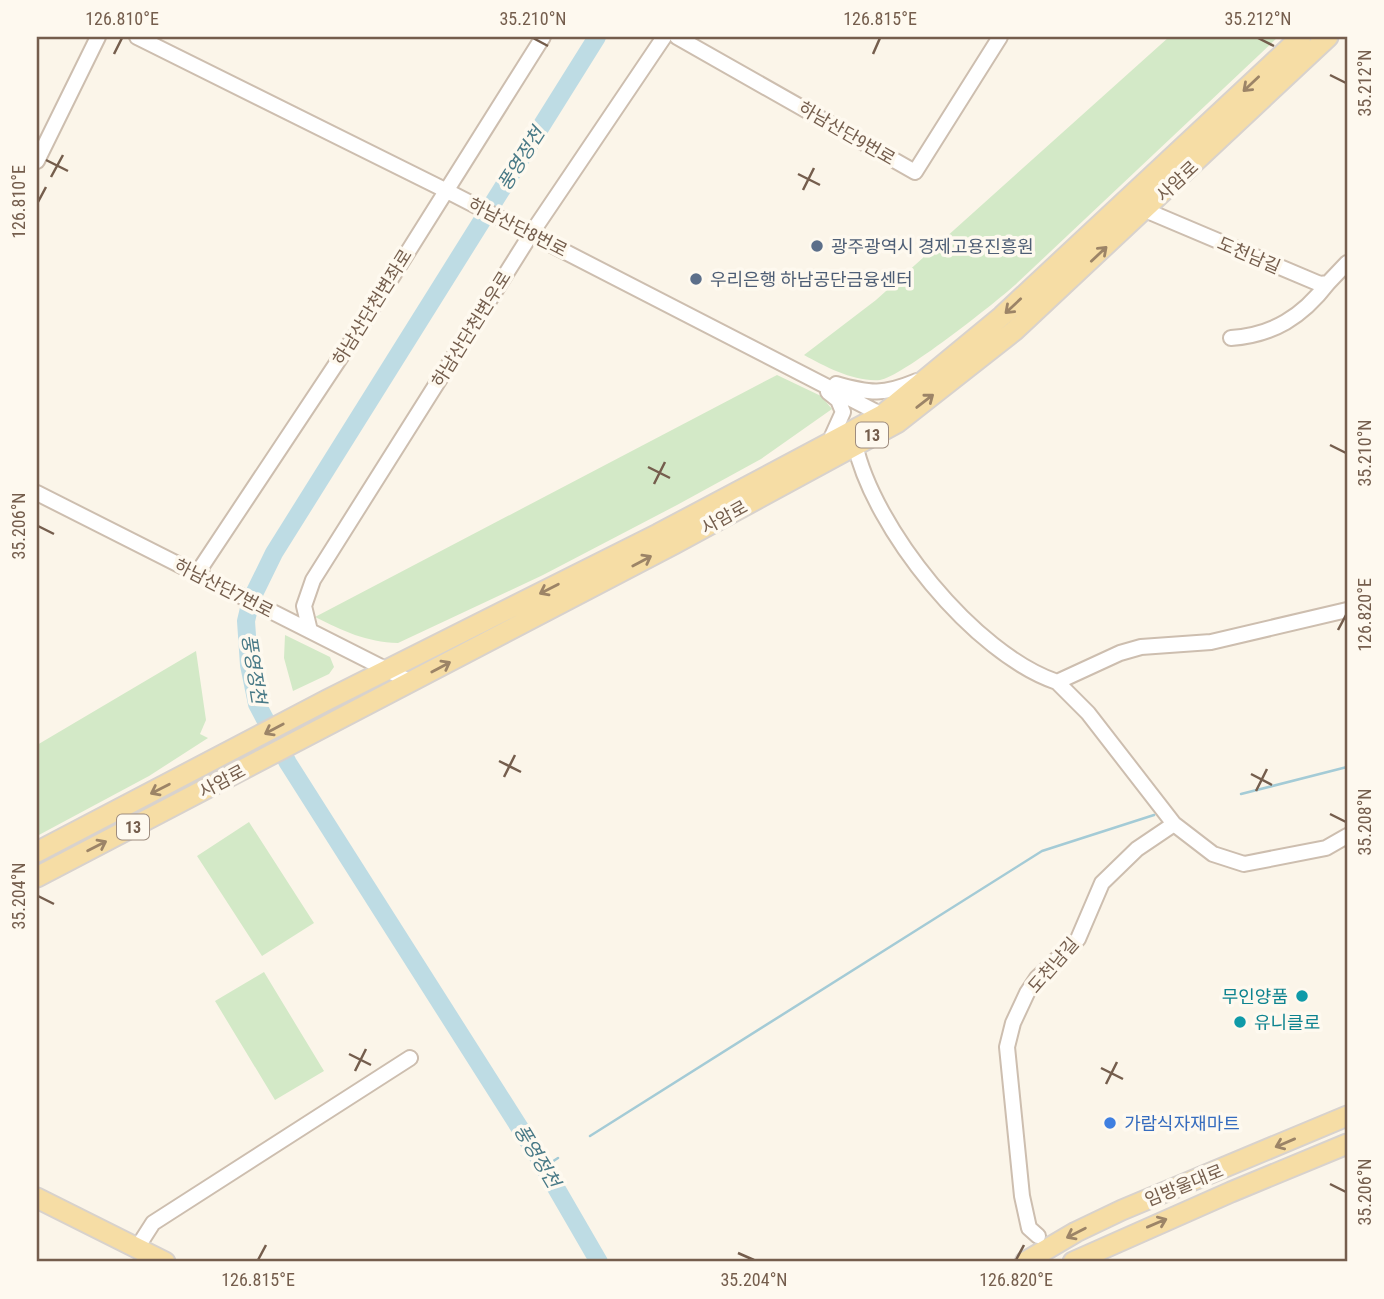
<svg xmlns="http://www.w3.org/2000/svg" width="1384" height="1299" viewBox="0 0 1384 1299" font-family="'Roboto Condensed','Noto Sans KR',sans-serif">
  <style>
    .green { fill: #d3e9c7 }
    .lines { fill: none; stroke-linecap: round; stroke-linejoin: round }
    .stream { stroke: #a4cbd6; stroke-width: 2.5 }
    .river { stroke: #bedce4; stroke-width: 18 }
    .minor-casing { stroke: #cdbeaf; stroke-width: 18 }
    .major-casing { stroke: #d8d2cd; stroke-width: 23 }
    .minor { stroke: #fff; stroke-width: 14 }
    .major { stroke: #f6dda5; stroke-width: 19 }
    .oneway { stroke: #9c8467 }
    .ticks { fill: none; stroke: #755e4d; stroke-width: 2.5 }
    .service-dot { fill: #5c6f8a; stroke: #fef9ef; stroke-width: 2.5 }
    .culture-dot { fill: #0f9aa8; stroke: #fef9ef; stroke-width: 2.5 }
    .shop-dot { fill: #3f7fe0; stroke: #fef9ef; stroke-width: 2.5 }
    .labels { text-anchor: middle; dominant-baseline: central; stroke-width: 7; stroke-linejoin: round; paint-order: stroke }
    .shield { fill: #fef9ef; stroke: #9e8c7e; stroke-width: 2 }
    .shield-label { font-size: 16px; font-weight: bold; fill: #755e4d }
    .street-label { font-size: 18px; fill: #755e4d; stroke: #fef9ef }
    .service-label { font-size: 18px; fill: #4e5e75; stroke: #fef9ef; text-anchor: start }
    .culture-label { font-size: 18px; fill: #0d838f; stroke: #fef9ef; text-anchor: end }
    .shop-label { font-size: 18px; fill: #366cbe; stroke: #fef9ef; text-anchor: start }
    .water-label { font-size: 19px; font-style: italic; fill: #487986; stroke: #fef9ef }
    .neatline { fill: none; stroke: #755e4d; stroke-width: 2.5 }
    .ticks-label { font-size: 18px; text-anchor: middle; fill: #755e4d }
  </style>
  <rect width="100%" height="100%" fill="#fbf5e9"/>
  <path class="green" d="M1169 37H1278L1015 285C995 303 900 378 880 380 854 382 826 367 804 355L876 300Z
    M777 375 821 396 832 409 761 459 677 505 543 575 398 643C366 642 343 631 315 617Z
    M285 635 330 657 334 667 329 674 293 691 284 658Z
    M196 651 206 720 200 734 208 738 149 776 37 836V745Z
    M249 822 314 923 262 956 197 856Z
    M264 972 324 1071 275 1100 215 1001Z"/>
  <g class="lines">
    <path class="stream" d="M1241 794 1347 767
      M590 1136 1042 851 1154 815
      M544 1167 558 1158"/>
    <path class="river" d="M597 37 274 553 251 600 246 621 249 665 257 704 288 763 537 1155 599 1262"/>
    <g class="minor-casing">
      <path id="minor" d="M137 37 445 190 886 417
        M677 37 915 172 1000 37
        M37 161 98 37
        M1145 210 1320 284 1328 283 1347 263
        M1231 338C1273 335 1302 317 1328 283
        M836 384C871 394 883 395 917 381
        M828 392 838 400 843 412 829 443
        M855 444C873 528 974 654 1057 682L1120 653 1141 647 1211 642 1347 610
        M37 493 411 682
        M196 575 360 328 543 37
        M310 631 304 606 313 580 531 234 664 37
        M1057 682 1088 713 1174 824 1213 854 1244 864 1326 848 1347 836
        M1038 1236 1029 1228 1022 1196 1007 1047 1013 1023 1027 993 1037 978 1078 939 1102 883 1137 849 1174 824
        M137 1248 153 1223 410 1058"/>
    </g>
    <g class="major-casing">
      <path id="major" d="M37 852 327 700 658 534 882 415 1002 316 1301 37
        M37 877 674 544 897 423 1014 331 1328 37
        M37 1198 165 1262
        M1025 1262 1076 1232 1122 1210 1347 1116
        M1073 1262 1231 1192 1347 1144"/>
    </g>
    <use href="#minor" class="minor"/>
    <use href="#major" class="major"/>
  </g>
  <defs><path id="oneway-shaft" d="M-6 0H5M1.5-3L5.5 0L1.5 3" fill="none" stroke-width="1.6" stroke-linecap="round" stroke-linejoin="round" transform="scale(1.75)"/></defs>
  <g class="oneway">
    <use href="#oneway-shaft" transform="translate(1251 84) rotate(137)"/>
    <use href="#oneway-shaft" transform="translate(1099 254) rotate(-43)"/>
    <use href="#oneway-shaft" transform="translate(1013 306) rotate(137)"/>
    <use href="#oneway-shaft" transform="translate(925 401) rotate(-38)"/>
    <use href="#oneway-shaft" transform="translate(642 561) rotate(-28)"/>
    <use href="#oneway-shaft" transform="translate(549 589) rotate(153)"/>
    <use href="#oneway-shaft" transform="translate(441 667) rotate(-28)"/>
    <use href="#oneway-shaft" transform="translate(274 729) rotate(152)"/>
    <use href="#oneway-shaft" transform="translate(160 789) rotate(153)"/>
    <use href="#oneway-shaft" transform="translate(97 846) rotate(-27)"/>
    <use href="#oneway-shaft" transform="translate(1285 1143) rotate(157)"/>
    <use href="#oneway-shaft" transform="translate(1157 1223) rotate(-23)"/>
    <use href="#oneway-shaft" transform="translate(1076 1233) rotate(153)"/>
  </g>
  <path class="ticks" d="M533 38 548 46M1258 38 1274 46M114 54 122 38M873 54 880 38M1330 75 1346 83M46 160 68 171M798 174 820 185M51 177 63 155M803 190 814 168M38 202 46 187M1330 445 1346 453M648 467 670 478M654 484 665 462M38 526 54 534M1338 630 1346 615M499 761 521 772M1251 774 1272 785M504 777 515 755M1256 791 1267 769M1330 814 1346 822M38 896 54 904M349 1054 371 1065M1101 1068 1123 1079M355 1071 366 1049M1106 1084 1117 1062M1330 1184 1346 1192M738 1253 754 1260M258 1260 266 1245M1016 1260 1024 1245"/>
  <g class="service-dot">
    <circle cx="817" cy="246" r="7"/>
    <circle cx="696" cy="279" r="7"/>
  </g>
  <g class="culture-dot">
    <circle cx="1302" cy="996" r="7"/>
    <circle cx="1240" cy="1022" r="7"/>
  </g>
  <circle class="shop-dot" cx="1110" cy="1123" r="7"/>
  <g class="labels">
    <g class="shield">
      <rect x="856" y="422.5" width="32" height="25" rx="5"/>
      <rect x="117" y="814.5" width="32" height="25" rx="5"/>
    </g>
    <g class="shield-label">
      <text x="872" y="435">13</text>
      <text x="133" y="827">13</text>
    </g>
    <g class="street-label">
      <text transform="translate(847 133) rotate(30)">하남산단9번로</text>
      <text transform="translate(1177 181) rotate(-43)">사암로</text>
      <text transform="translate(518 227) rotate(27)">하남산단8번로</text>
      <text transform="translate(1249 255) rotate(23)">도천남길</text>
      <text transform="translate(372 307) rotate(-58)">하남산단천변좌로</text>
      <text transform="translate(471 329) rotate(-58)">하남산단천변우로</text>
      <text transform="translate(724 517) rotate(-29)">사암로</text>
      <text transform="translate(224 588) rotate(27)">하남산단7번로</text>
      <text transform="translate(222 781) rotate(-28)">사암로</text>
      <text transform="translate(1053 965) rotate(-49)">도천남길</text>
      <text transform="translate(1184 1185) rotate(-22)">임방울대로</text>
    </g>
    <g class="service-label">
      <text x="831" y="246">광주광역시 경제고용진흥원</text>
      <text x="710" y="279">우리은행 하남공단금융센터</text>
    </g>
    <g class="culture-label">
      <text x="1288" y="996">무인양품</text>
      <text x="1254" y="1022" text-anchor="start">유니클로</text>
    </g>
    <g class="shop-label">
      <text x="1124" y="1123">가람식자재마트</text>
    </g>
    <g class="water-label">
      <text transform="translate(521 159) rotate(-58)">풍영정천</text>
      <text transform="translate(254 669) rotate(81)">풍영정천</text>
      <text transform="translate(537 1156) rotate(59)">풍영정천</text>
    </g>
  </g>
  <rect width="1384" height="1299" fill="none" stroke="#fef9ef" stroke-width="77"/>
  <rect x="38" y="38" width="1308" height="1222" class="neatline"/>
  <g class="ticks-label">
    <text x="122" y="25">126.810°E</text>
    <text x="533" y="25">35.210°N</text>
    <text x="880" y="25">126.815°E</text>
    <text x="1258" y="25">35.212°N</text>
    <text transform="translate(1365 83) rotate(-90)" y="6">35.212°N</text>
    <text transform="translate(19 202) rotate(-90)" y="6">126.810°E</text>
    <text transform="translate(1365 453) rotate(-90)" y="6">35.210°N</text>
    <text transform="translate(19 526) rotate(-90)" y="6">35.206°N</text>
    <text transform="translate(1365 615) rotate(-90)" y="6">126.820°E</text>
    <text transform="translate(1365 822) rotate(-90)" y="6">35.208°N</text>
    <text transform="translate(19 896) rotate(-90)" y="6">35.204°N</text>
    <text transform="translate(1365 1192) rotate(-90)" y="6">35.206°N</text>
    <text x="258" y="1286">126.815°E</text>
    <text x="754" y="1286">35.204°N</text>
    <text x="1016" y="1286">126.820°E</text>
  </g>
</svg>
